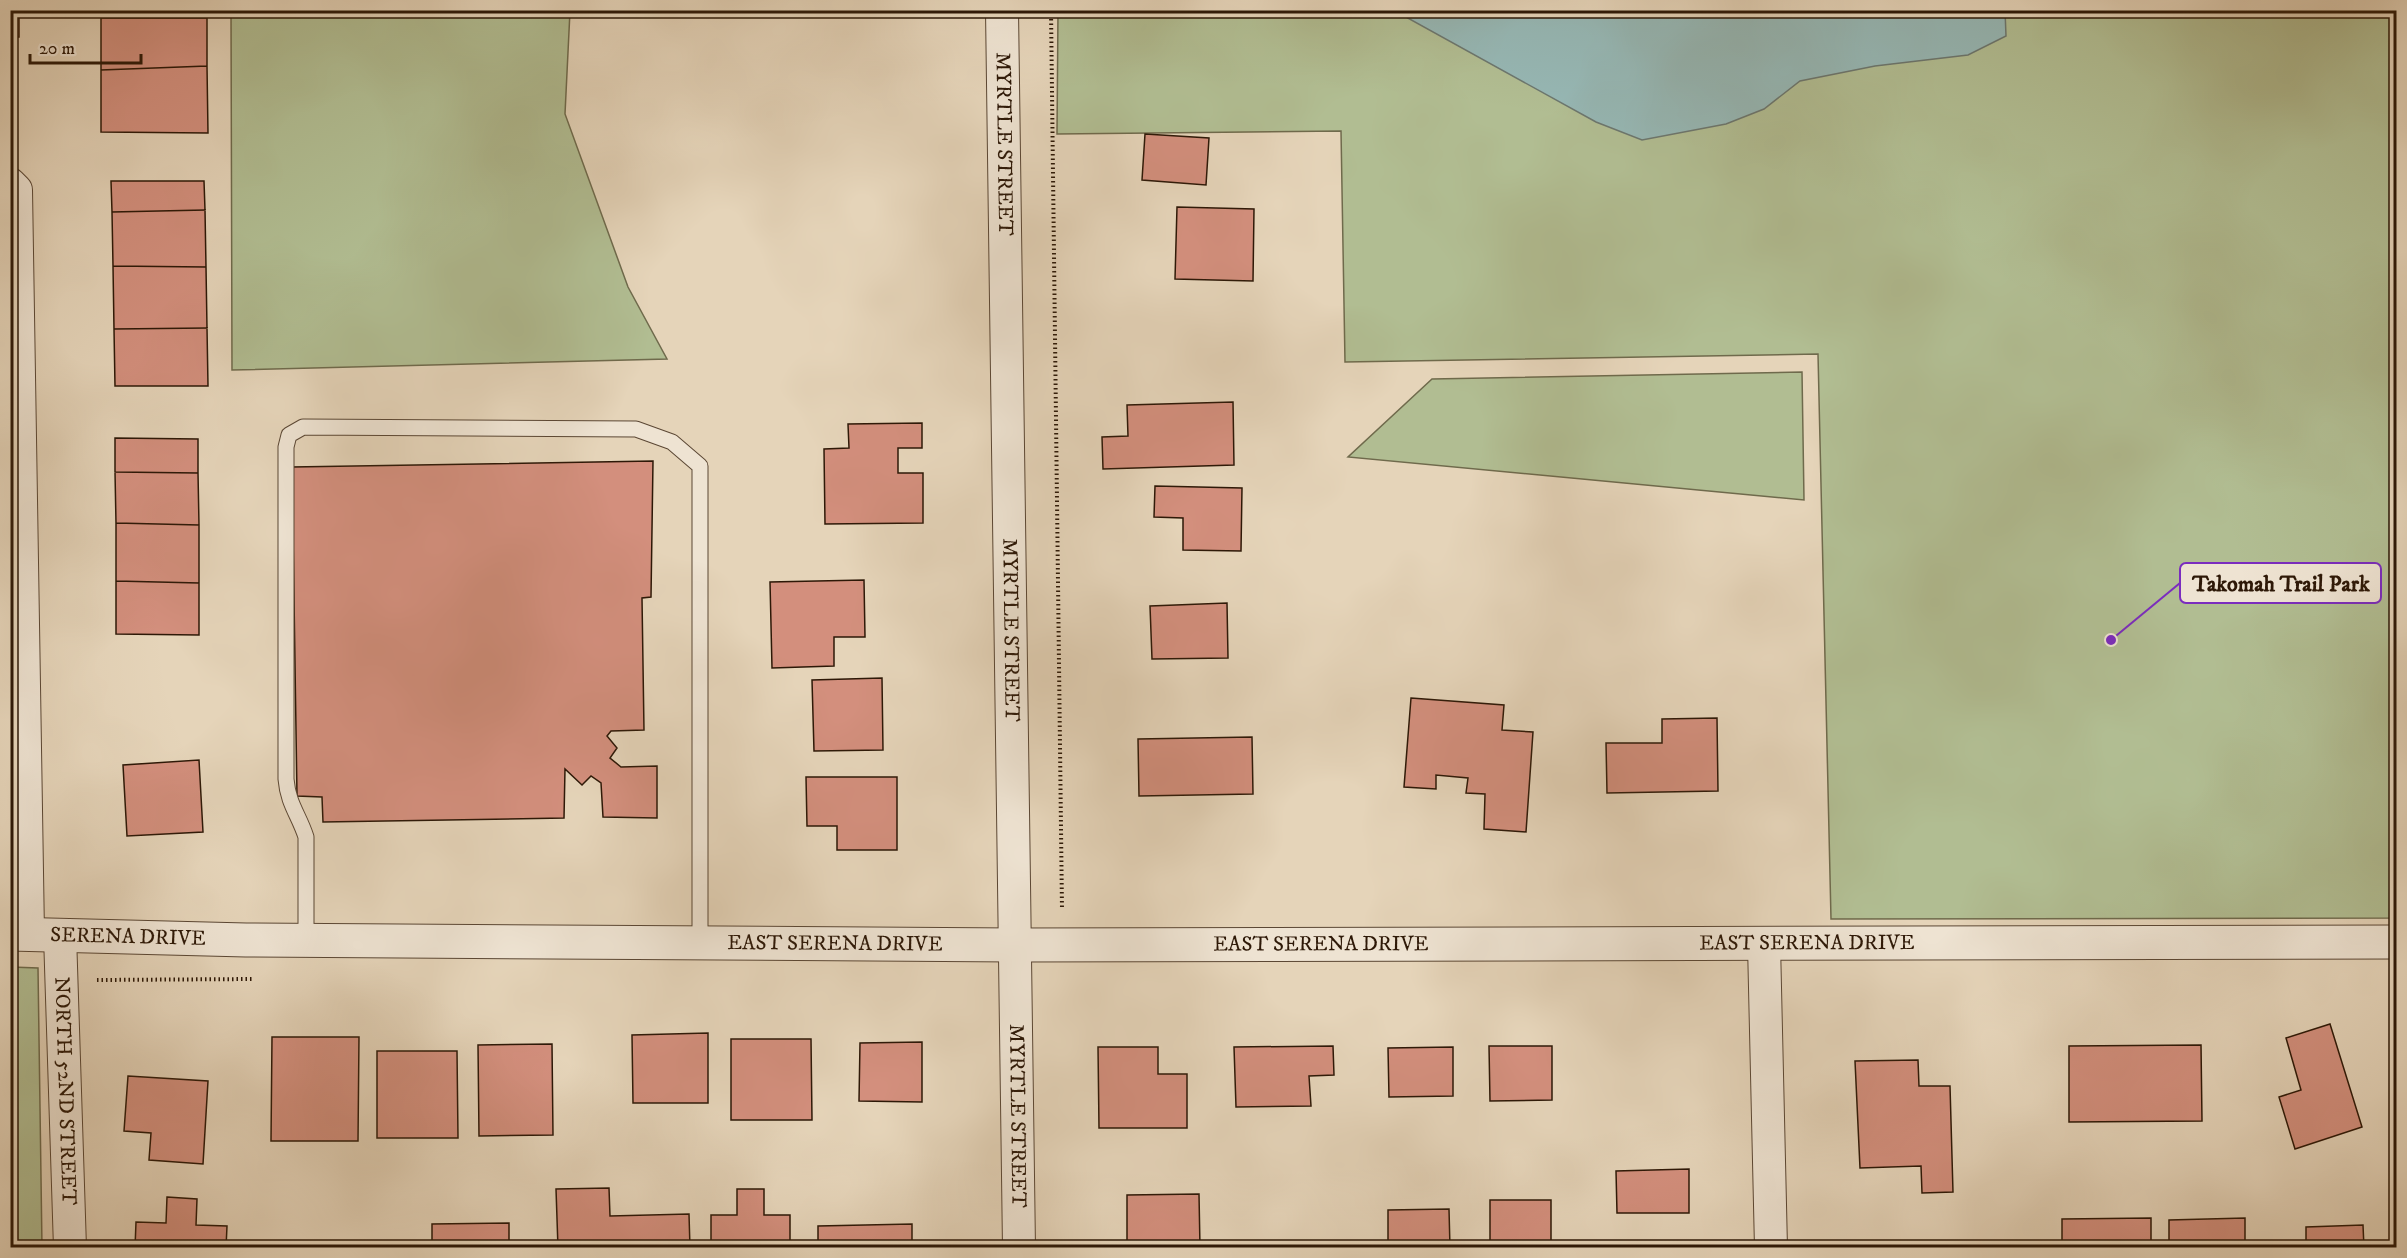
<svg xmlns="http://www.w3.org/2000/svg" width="2407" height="1258" viewBox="0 0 2407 1258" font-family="'IM FELL DW Pica',serif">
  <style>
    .green { fill: #b1bd92; stroke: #6f6a4c; stroke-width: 1.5 }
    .water { fill: #96b7b4; stroke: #6c776f; stroke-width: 1.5 }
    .building { fill: #d38f7d; stroke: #2d1807; stroke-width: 1.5 }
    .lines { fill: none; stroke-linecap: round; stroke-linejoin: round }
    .service-casing { stroke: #5b4734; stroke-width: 17 }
    .minor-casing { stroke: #5b4734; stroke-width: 34 }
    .tertiary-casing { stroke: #5b4734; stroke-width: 35 }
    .path { stroke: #2d1807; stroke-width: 4; stroke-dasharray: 1.5 3; stroke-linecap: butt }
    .service { stroke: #eee3d2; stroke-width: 15 }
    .minor { stroke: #eee3d2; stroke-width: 32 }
    .tertiary { stroke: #eee3d2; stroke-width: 33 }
    .labels { text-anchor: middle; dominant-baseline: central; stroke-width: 4.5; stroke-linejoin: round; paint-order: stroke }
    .street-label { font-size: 21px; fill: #2d1807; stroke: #eee3d2 }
    .leader { fill: none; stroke: #7b2cbf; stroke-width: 2 }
    .callout-dot { fill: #7b2cbf; stroke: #eee3d2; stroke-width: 2 }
    .callout { fill: #eee3d2; stroke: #7b2cbf; stroke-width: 2 }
    .callout-label { font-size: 22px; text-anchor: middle; font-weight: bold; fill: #2d1807 }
  </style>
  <rect width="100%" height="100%" fill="#e5d4b9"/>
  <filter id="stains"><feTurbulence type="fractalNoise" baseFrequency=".00333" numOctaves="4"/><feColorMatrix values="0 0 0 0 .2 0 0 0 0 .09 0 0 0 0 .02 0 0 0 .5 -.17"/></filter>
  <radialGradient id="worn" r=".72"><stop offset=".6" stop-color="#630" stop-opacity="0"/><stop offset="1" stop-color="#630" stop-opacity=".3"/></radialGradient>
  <path class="green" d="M231 11H570L565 114 628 287 667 359 232 370Z
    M1058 11H2396V918L1831 919 1818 354 1345 362 1341 131 1057 134Z
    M1802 372 1804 500 1348 457 1432 379Z
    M11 967 38 968 42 1247H11Z"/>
  <path class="water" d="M2005 10 2006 36 1968 55 1875 66 1800 81 1764 109 1726 124 1642 140 1596 122 1395 11Z"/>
  <path class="building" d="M10 10H19V37H10Z
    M101 10H207V18H101Z
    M101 18H207V66L101 70Z
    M207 66 208 133 101 132V70Z
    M1145 134 1209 138 1206 185 1142 180Z
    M111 181H204L205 210 112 212Z
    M1177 207 1254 209 1253 281 1175 279Z
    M205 210 206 267 113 266 112 212Z
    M113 266 206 267 207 328 114 329Z
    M207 328 208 386H115L114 329Z
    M1233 402 1234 465 1103 469 1102 437 1128 436 1127 405Z
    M922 423V448H898V473H923V523L825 524 824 449 849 448 848 424Z
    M115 438 198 439V473L115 472Z
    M653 461 651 597 642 598 644 730 611 731 607 736 617 748 610 758 621 767 657 766V818L603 817 601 783 591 776 582 785 565 769 564 818 323 822 322 797 297 796 292 467Z
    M115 472 198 473 199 525 116 523Z
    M1155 486 1242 488 1241 551 1183 550V518L1154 517Z
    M116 523 199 525V583L116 581Z
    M864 580 865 637H834V666L772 668 770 582Z
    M116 581 199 583V635L116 634Z
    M1227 603 1228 658 1152 659 1150 606Z
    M882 678 883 750 814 751 812 680Z
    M1411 698 1504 705 1502 730 1533 732 1526 832 1484 829 1485 794 1466 793 1468 778 1436 775V789L1404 787Z
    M1717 718 1718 791 1607 793 1606 743H1662V719Z
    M1252 737 1253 794 1139 796 1138 739Z
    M199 760 203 832 127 836 123 765Z
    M806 777H897V850H837V826H807Z
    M2330 1024 2362 1127 2295 1149 2279 1097 2301 1090 2286 1038Z
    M708 1033V1103H633L632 1035Z
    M272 1037H359L358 1141H271Z
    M731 1039H811L812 1120H731Z
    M922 1042V1102L859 1101 860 1043Z
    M552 1044 553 1135 479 1136 478 1045Z
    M2201 1045 2202 1121 2069 1122V1046Z
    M1333 1046 1334 1075 1309 1076 1311 1106 1236 1107 1234 1047Z
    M1489 1046H1552V1100L1490 1101Z
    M1098 1047H1158V1074H1187V1128H1099Z
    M1453 1047V1096L1389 1097 1388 1048Z
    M377 1051H457L458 1138H377Z
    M1918 1060 1919 1086H1950L1953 1192 1922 1193 1921 1166 1860 1168 1855 1061Z
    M128 1076 208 1081 203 1164 149 1160 151 1133 124 1131Z
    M1689 1169V1213H1617L1616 1171Z
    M609 1188 610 1216 689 1214 690 1248H558L556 1189Z
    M737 1189H764V1215H790V1248H711V1215H737Z
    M1199 1194 1200 1248H1127V1195Z
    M167 1197 197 1199 196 1225 227 1226 226 1248H135L136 1222 166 1223Z
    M1490 1200H1551V1248H1490Z
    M1449 1209 1450 1248H1388V1210Z
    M2151 1218V1248H2062V1219Z
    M2245 1218V1248H2169V1220Z
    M509 1223V1247L535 1248H432V1224Z
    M912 1224V1248H818V1226Z
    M2363 1225 2364 1248H2306V1227Z
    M1891 1243V1248H1864V1244Z"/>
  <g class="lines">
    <g class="service-casing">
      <path id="service" d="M306 940V837C299 815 288 804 286 779V447L289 435 303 427 636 429 672 442 700 466V943"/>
    </g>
    <g class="minor-casing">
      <g id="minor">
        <path id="s1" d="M1002 10 1019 1248"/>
        <path d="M10 184 16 190 28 934"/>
        <path id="s2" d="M60 935 70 1248"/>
        <path d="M1764 944 1771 1248"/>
      </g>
    </g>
    <g class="tertiary-casing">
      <g id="tertiary">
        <path id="s3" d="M10 934 246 940 1015 945 2396 942"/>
      </g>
    </g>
    <path class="path" d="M1051 10 1062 910
      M97 980 254 979"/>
    <use href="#service" class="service"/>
    <use href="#minor" class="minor"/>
    <use href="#tertiary" class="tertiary"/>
  </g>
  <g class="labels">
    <g class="street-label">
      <text stroke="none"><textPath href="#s1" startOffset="134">MYRTLE STREET</textPath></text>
      <text stroke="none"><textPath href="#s1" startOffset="620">MYRTLE STREET</textPath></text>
      <text stroke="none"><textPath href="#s3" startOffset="118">SERENA DRIVE</textPath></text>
      <text stroke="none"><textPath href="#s3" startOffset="1797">EAST SERENA DRIVE</textPath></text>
      <text stroke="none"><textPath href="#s3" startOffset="825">EAST SERENA DRIVE</textPath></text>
      <text stroke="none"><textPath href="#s3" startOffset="1311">EAST SERENA DRIVE</textPath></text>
      <text stroke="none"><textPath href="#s2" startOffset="156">NORTH 52ND STREET</textPath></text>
      <text stroke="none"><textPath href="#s1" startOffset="1106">MYRTLE STREET</textPath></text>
    </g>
  </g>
  <path class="leader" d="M2111 640L2180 583"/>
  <circle class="callout-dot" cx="2111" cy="640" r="6"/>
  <rect class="callout" x="2180" y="563" width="201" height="40" rx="6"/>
  <g class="callout-label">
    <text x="2281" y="591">Takomah Trail Park</text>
  </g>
  <rect width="2407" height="1258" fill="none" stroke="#e5d4b9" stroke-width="36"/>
  <rect x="12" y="12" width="2383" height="1234" fill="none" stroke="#2d1807" stroke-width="3"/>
  <rect x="18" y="18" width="2371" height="1222" fill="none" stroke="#2d1807" stroke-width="1.5"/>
  <path d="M30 54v9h111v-9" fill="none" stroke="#2d1807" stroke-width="3"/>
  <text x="39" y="54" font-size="18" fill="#2d1807" stroke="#eee3d2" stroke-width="4.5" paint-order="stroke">20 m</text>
  <rect width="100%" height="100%" filter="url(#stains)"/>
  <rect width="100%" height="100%" fill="url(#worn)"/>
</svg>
